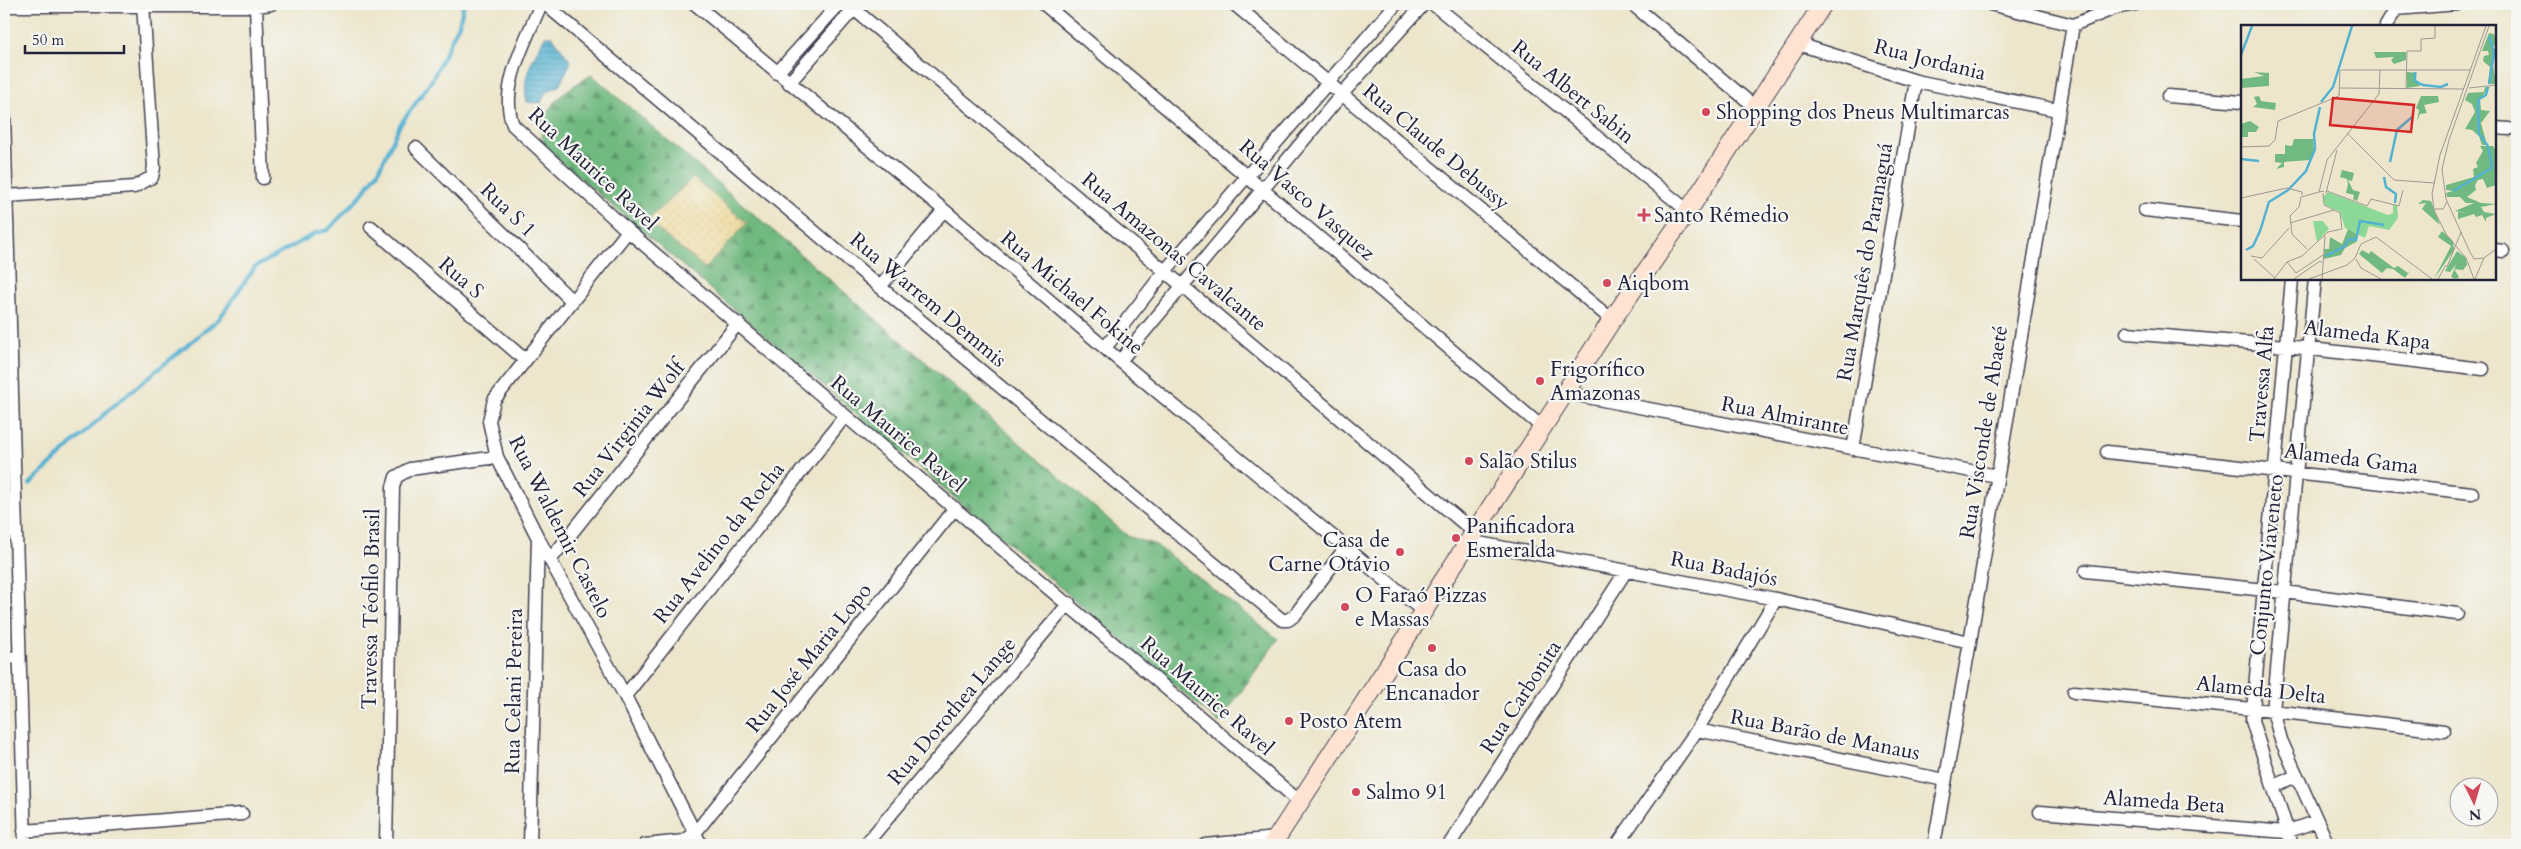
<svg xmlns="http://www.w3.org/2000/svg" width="2521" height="849" viewBox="0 0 2521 849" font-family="Cardo,serif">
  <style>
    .forest { fill: url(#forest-firs); stroke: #4a6e5e }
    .sand { fill: url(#sand-dots); stroke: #887e6c }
    .water { fill: url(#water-rules); stroke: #3a6a86 }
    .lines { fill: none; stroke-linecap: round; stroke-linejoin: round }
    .stream { stroke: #53b1d1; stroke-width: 4 }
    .minor-casing { stroke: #403f51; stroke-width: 15 }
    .secondary-casing { stroke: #403f51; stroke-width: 20 }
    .minor { stroke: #fff; stroke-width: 12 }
    .secondary { stroke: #fee3d2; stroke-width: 18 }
    .poi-dot { fill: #d1495b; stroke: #f6f6f2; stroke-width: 2 }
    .labels { text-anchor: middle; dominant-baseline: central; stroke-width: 4.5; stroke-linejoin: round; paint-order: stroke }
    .street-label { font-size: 21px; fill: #22223b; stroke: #f6f6f2 }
    .poi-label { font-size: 21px; fill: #22223b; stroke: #f6f6f2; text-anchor: start }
    .inset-river { fill: none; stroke: #53b1d1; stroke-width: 2.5 }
    .inset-road { fill: none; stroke: #9c9892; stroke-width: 1 }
    .view { fill: #d62828; fill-opacity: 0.15; stroke: #d62828; stroke-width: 2.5 }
    .inset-edge { fill: none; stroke: #22223b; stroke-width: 2.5 }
  </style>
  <defs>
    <pattern id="forest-firs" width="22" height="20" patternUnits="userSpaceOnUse" patternTransform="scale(1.25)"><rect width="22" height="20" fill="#71b980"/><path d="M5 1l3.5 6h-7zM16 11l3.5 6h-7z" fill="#5c966a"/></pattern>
    <pattern id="sand-dots" width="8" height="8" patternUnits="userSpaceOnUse" patternTransform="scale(1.25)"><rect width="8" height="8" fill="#eeda9e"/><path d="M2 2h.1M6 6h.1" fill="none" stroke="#ccbb89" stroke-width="1.8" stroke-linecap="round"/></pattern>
    <pattern id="water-rules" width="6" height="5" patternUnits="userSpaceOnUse" patternTransform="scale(1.25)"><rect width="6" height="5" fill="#53b1d1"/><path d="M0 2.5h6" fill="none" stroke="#4490ab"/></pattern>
  </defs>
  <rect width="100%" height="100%" fill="#f6f6f2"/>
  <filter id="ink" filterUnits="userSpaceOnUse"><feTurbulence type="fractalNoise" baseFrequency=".02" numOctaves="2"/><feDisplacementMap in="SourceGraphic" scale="10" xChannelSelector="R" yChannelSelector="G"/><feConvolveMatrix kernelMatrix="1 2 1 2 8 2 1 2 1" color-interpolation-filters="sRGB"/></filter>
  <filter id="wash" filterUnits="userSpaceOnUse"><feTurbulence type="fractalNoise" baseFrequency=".0096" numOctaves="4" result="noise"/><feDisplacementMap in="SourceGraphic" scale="20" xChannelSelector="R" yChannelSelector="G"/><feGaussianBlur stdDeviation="1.12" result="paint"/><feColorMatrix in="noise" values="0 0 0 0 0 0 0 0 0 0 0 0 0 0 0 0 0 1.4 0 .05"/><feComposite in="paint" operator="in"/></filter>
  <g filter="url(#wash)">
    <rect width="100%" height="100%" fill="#ede6cc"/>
    <path class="forest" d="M592 75 1129 537 1156 545 1278 639 1219 723 546 149 539 125C552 101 568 87 592 75Z"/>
    <path class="sand" d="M693 178 747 223 705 268 647 221Z"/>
    <path class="water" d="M545 36H552L571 62 559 86 546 92 541 103 527 102C521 75 533 60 545 36Z"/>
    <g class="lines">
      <path class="stream" d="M30 484 111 408 219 319 255 267 316 233 328 230 362 194 378 172 400 125 432 80 459 24 464 4"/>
    </g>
  </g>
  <g filter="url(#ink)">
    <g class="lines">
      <g class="minor-casing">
        <path id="minor" d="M541 4C527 39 498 87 513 125L628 231 1300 802
          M545 4 880 287 1282 620H1288L1295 615 1346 547
          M695 4 944 210 1120 361 1423 611
          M848 4 1474 532
          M1044 4 1543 428
          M1234 4 1612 320
          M1433 4 1688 211
          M1632 4 1755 107
          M1990 4 2073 25 2115 8 2136 4
          M4 6H256L271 4
          M256 6 263 178
          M2386 26 2396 9 2457 4
          M1795 43 1916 81 2057 110
          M777 73 839 4
          M789 83 858 4
          M2168 96 2242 102
          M4 115 25 845
          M2495 128 2509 129
          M416 148 572 301
          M7 196 134 187 152 177 154 167 143 4
          M2145 210 2242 221
          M371 227 524 359
          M628 231 494 400 489 421 497 457 538 538 625 696 701 845
          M2495 250 2503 251
          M2315 279 2273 711 2281 740 2328 845
          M880 287 944 210
          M2127 333 2286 346 2483 369
          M1105 348 1165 271 1396 4
          M1120 361 1342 94 1424 4
          M1566 393 1997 476
          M1853 449 1916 81
          M2107 452 2472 493
          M1468 541 1776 599 1970 642
          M551 559 738 323
          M2086 571 2284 592 2457 614
          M4 658 18 657
          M2074 692 2273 711 2444 731
          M625 696 845 416
          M1697 730 1945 780
          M2273 787 2297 775
          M2040 812 2286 832 2317 821
          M24 831 242 814
          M386 845 393 487 396 477 410 469 497 457
          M530 845 538 538
          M645 845 684 841 695 833 955 508
          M865 845 1069 603
          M1205 845 1277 838
          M1449 845 1626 571
          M1617 845 1697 730 1776 599
          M1934 845 1970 642 2073 25
          M2292 845 2252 721 2292 279"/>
      </g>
      <g class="secondary-casing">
        <path id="secondary" d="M1272 845 1612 320 1688 211 1823 4"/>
      </g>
      <use href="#minor" class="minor"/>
      <use href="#secondary" class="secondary"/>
    </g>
  </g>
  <g class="poi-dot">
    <circle cx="1706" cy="112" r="5"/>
    <path d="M1641.5 207.5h5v5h5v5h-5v5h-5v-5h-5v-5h5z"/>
    <circle cx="1607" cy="283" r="5"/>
    <circle cx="1540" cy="381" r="5"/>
    <circle cx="1469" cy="461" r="5"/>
    <circle cx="1456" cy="538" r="5"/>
    <circle cx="1400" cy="552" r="5"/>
    <circle cx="1345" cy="607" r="5"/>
    <circle cx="1432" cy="648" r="5"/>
    <circle cx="1289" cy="721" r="5"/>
    <circle cx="1356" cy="792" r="5"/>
  </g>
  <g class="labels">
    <g class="street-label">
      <text transform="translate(1930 60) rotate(14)">Rua Jordania</text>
      <text transform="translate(1573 92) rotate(39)">Rua Albert Sabin</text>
      <text transform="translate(1436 147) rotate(40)">Rua Claude Debussy</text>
      <text transform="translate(593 169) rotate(43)">Rua Maurice Ravel</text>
      <text transform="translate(1307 200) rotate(41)">Rua Vasco Vasquez</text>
      <text transform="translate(508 210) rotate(44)">Rua S 1</text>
      <text transform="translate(1174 252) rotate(40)">Rua Amazonas Cavalcante</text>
      <text transform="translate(1865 262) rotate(-80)">Rua Marquês do Paranaguá</text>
      <text transform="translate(461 278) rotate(41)">Rua S</text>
      <text transform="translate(1072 293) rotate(40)">Rua Michael Fokine</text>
      <text transform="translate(928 300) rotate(40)">Rua Warrem Demmis</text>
      <text transform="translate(2367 335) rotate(7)">Alameda Kapa</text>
      <text transform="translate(2262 384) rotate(-85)">Travessa Alfa</text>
      <text transform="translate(1785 416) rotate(11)">Rua Almirante</text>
      <text transform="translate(629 429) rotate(-52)">Rua Virginia Wolf</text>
      <text transform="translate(1984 432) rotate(-81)">Rua Visconde de Abaeté</text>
      <text transform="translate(898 434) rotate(40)">Rua Maurice Ravel</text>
      <text transform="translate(2351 459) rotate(7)">Alameda Gama</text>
      <text transform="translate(560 527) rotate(63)">Rua Waldemir Castelo</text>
      <text transform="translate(719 543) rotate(-52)">Rua Avelino da Rocha</text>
      <text transform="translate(2267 565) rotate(-84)">Conjunto Viaveneto</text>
      <text transform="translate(1724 569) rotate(11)">Rua Badajós</text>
      <text transform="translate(371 609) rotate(-89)">Travessa Téofilo Brasil</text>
      <text transform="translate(809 658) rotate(-51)">Rua José Maria Lopo</text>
      <text transform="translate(2261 690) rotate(6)">Alameda Delta</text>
      <text transform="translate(514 691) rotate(-89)">Rua Celani Pereira</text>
      <text transform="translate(1207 696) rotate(41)">Rua Maurice Ravel</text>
      <text transform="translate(1521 697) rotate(-57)">Rua Carbonita</text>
      <text transform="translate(952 711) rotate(-50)">Rua Dorothea Lange</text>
      <text transform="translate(1825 735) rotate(11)">Rua Barão de Manaus</text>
      <text transform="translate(2164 802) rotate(4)">Alameda Beta</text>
    </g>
    <g class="poi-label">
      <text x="1716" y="112">Shopping dos Pneus Multimarcas</text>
      <text x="1654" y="215">Santo Rémedio</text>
      <text x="1617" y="283">Aiqbom</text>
      <text x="1550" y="369">Frigorífico<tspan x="1550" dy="24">Amazonas</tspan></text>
      <text x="1479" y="461">Salão Stilus</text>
      <text x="1466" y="526">Panificadora<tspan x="1466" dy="24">Esmeralda</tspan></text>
      <text x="1390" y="540" text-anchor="end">Casa de<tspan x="1390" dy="24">Carne Otávio</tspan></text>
      <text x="1355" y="595">O Faraó Pizzas<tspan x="1355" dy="24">e Massas</tspan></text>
      <text x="1432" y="669" text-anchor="middle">Casa do<tspan x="1432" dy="24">Encanador</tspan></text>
      <text x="1299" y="721">Posto Atem</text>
      <text x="1366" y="792">Salmo 91</text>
    </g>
  </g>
  <g transform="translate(2241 25)">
    <rect width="255" height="255" fill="#ede6cc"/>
    <path d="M87 167 147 190 152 188V180H156L157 193 148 205 128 201 124 213 104 203 99 187 84 180 82 172ZM72 196H82L88 204 76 217Z" fill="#8cd997"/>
    <path d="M248 8 253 9 255 18 252 22 255 25 252 40 255 59H247L249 42 242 36 243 31 248 30 247 26H241ZM133 27H165V35L153 39 150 35 153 32 135 33ZM13 47 28 48V61L0 63V54L23 51ZM166 47 176 48 174 53 179 61 166 63ZM244 62H249L239 74 240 85 249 86 240 98 246 120H241L238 111 231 105 224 104 234 87 231 79 224 75 227 68 243 67ZM18 71 20 76 35 78 34 85 12 82 16 79 13 72ZM180 71H197L198 77 183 80 186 88 179 89 176 96 178 85 175 83ZM9 96 18 102 15 107H7V112H1L0 118V99ZM53 114H72L73 126 69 135 43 137V142L35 144 41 138 34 137V129H44V120L51 121ZM239 121H252L255 126V160L246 163 242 154 237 155 234 160 235 165 226 172 240 178 255 179 240 182 243 187 255 189 245 193V197L241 190 235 192 233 189 217 194V187L227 188 214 186 233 178H225L219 172H206L205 168 212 166 205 165V160L233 152 232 144 237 142 235 138 242 126ZM101 145 113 148 111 156 107 155 112 165 119 167 116 176 112 174 113 170 105 168 107 159 106 154 99 152ZM182 175 190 176 199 200 181 184 185 178 177 179ZM107 204 117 210 115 217 104 223 100 230 83 234V224H88L89 212 101 219ZM201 206 212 216 213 225 193 254 210 221 197 212ZM121 225 128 229 130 226 153 243 157 241 167 248 171 243 164 253 152 244 146 243 141 248 118 229ZM216 226 225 233 226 240 222 245 213 244 218 252 215 254 210 252 215 240 209 247 204 246Z" fill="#71b980"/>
    <path class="inset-river" d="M248 11 253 28 248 59M0 30 11 1M174 47V56L182 60 200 62 207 59M80 77 92 62 111 1M247 121 238 109 237 81 238 74 245 70 247 62M247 122 251 143M0 134 18 136M149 137 156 105 171 92M143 152 145 162 155 169 154 178M212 166 251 143M5 225 12 221 19 206 28 177 47 165 65 146 74 124 73 109 79 82M85 231 104 221 108 214 115 215 119 196 143 200"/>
    <path class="inset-road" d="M100 45H229M99 63 223 64M165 63 166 26H180V14L194 13V1M228 63 255 60M106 108 153 155 194 158M0 122 28 121 34 115 37 96 98 71 99 45M83 166 78 167 86 135 138 69 139 45M86 166 126 181 130 174 158 181 162 165M85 168 96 125M0 173 46 163 61 167V170M193 184H202L206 177M49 198 93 185M66 224 51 209 49 191 58 182 60 172 78 167M10 231 21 233 48 203M243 233 233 234 228 225 205 174 201 144 208 115 248 1M13 234 34 253M115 234 120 243 140 254M46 237 55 248 82 230M206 242 220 207M33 254 46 237 61 231 87 207 101 204 99 188 83 180 82 168M53 254 79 236 81 238M68 254 106 240 114 233 120 219 135 212 191 254M81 254 84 211M197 254 205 240M233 254 225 233 205 209 193 185 191 169 199 130 245 1M234 254 243 233 255 224"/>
    <path class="view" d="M92 73 173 80 170 107 89 100Z"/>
    <rect width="255" height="255" class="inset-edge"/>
  </g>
  <rect width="2521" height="849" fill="none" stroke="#f6f6f2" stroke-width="20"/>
  <g transform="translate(2474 802) rotate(175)"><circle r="24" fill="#f6f6f2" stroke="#a1a1a9"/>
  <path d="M0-4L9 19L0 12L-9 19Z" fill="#d1495b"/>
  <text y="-8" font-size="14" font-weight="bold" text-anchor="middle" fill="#22223b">N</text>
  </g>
  <path d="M25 45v8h99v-8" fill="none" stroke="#22223b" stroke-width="2.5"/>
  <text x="32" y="45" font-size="15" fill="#22223b" stroke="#f6f6f2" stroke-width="4" paint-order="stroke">50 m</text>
</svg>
